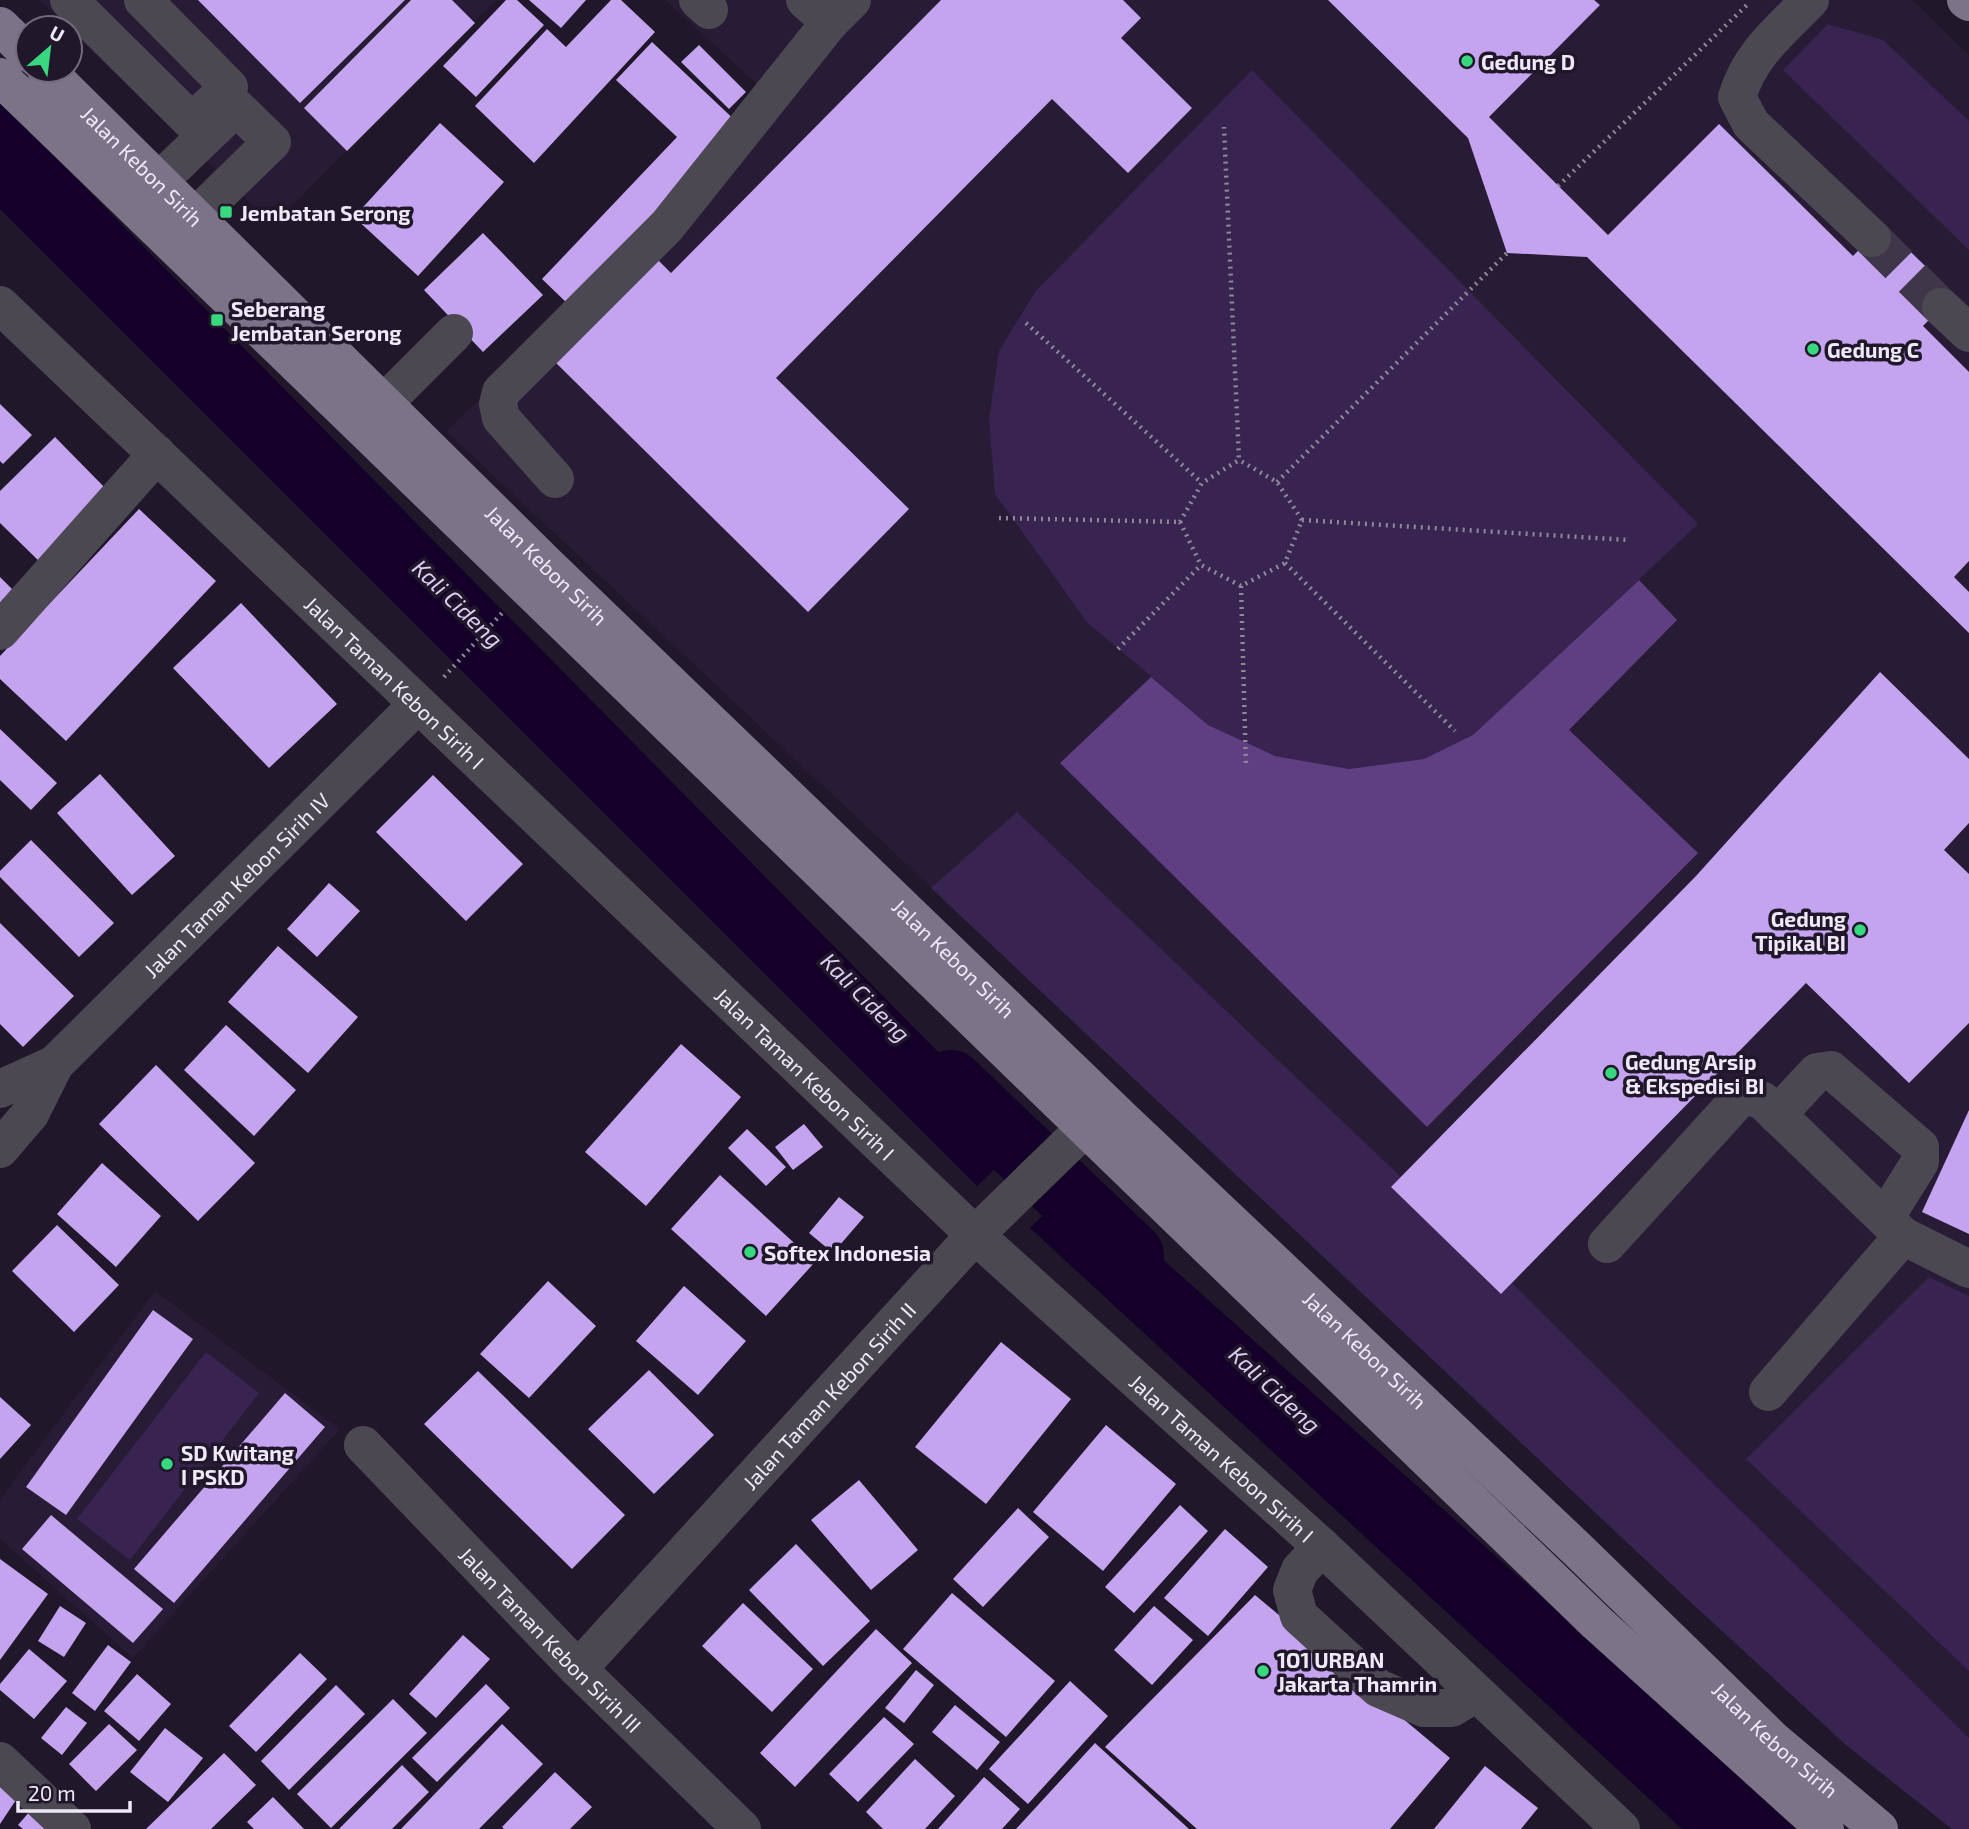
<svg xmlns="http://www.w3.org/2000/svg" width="1969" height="1829" viewBox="0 0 1969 1829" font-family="'Exo 2',sans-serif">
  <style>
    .built { fill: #271b35 }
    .green { fill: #392351 }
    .forest { fill: #5f3f82 }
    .water { fill: #150029 }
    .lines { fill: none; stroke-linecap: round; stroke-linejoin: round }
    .river { stroke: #150029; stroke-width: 66 }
    .building { fill: #c4a4ef }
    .minor-tunnel { stroke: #3f3649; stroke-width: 38; stroke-dasharray: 38 19; stroke-linecap: butt }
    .path { stroke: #8f8898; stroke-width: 4.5; stroke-dasharray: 2 5; stroke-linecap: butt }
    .minor { stroke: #4c4852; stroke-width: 38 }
    .major { stroke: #7c7388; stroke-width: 38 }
    .poi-dot { fill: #38d880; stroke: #20172a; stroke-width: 2.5 }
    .labels { text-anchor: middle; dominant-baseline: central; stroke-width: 7; stroke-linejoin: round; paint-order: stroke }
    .poi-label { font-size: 21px; font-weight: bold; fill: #efe9f7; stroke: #20172a; text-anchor: start }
    .street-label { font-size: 21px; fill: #efe9f7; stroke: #20172a }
    .water-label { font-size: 23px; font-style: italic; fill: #ddccf4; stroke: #20172a }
  </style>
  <rect width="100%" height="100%" fill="#20172a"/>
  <path class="built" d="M39 0H496L273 225Z
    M665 0H1913L1969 55V1829H1952L1846 1745 1685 1597 446 431 502 378 775 101Z
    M155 1291 340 1429 133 1658 0 1539V1499Z"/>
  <path class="green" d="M1828 24 1883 40 1969 121V250L1783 70Z
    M1252 70 1698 524 1473 735 1424 759 1349 769 1275 756 1208 725 1087 622 995 494 989 419 999 351 1035 292Z
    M1017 812 1401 1177 1391 1187 1501 1294 1512 1283 1969 1738V1829H1952L1846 1745 1685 1597 931 888Z
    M1929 1277 1969 1296V1671L1746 1459Z
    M206 1352 259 1393 130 1560 77 1519Z"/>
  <path class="forest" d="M1639 580 1677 620 1569 730 1698 853 1427 1127 1060 763 1151 677 1208 725 1275 756 1349 769 1424 759 1473 735Z"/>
  <path class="water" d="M0 101 1025 1140 977 1186 0 209Z
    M1077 1183 1802 1829H1682L1030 1228Z"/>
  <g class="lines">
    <path class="river" d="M951 1083 1131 1255"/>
  </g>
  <path class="building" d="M198 0H405L300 103Z
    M411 0H452L475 23 347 151 304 108Z
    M506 0H517L544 25 476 97 443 66Z
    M529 0H586L561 28Z
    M611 0H621L655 32 534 163 475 106 547 29 566 47Z
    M941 0H1123L1141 18 1121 38 1192 108 1128 173 1052 99 776 378 909 509 808 612 549 356 651 253 671 273Z
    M1328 0H1594L1600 5 1489 117 1608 235 1719 124 1853 256 1883 225 1954 294 1923 326 1969 372V561L1954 577 1969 592V633L1587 257 1507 253 1468 138Z
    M652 42 740 125 570 306 542 279 677 137 616 80Z
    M699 45 746 92 729 109 681 62Z
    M440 123 504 182 418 276 354 217Z
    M483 233 543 295 483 352 424 290Z
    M0 404 32 435 3 464 0 461Z
    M55 437 112 495 43 565 0 523V491Z
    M139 509 216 581 66 741 0 679V656Z
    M0 577 18 595 0 613Z
    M241 603 337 704 269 768 173 668Z
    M1880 672 1969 759V823L1944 850 1969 874V1023L1909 1083 1806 983 1501 1294 1391 1187 1696 876Z
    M0 729 57 783 31 810 0 780Z
    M100 774 175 856 132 895 57 813Z
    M433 775 523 864 466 921 376 832Z
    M31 840 114 923 79 957 0 877V871Z
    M329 883 360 911 317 957 287 929Z
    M0 923 74 996 23 1047 0 1024Z
    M278 946 358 1017 308 1073 228 1002Z
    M226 1025 296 1090 254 1136 184 1070Z
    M681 1044 741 1097 646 1206 585 1152Z
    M156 1065 255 1163 198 1221 99 1124Z
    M1969 1110V1234L1922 1212Z
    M804 1124 823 1147 793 1170 775 1147Z
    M747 1129 786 1167 766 1186 728 1148Z
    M102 1163 161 1216 116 1267 57 1214Z
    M720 1175 815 1262 766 1316 671 1229Z
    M839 1197 864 1217 833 1253 809 1233Z
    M57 1225 119 1285 74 1332 12 1271Z
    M548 1281 596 1326 529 1398 480 1354Z
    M684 1286 746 1341 698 1395 636 1341Z
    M153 1310 193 1339 66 1515 26 1487Z
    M1001 1342 1071 1399 986 1504 915 1447Z
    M649 1370 714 1435 654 1494 588 1429Z
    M478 1371 625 1515 572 1569 424 1424Z
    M285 1393 325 1427 174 1603 134 1569Z
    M0 1397 31 1425 0 1459Z
    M1106 1425 1176 1484 1103 1571 1033 1512Z
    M859 1480 918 1550 871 1590 811 1520Z
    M1180 1505 1208 1531 1134 1613 1105 1587Z
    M1018 1508 1049 1537 983 1607 953 1579Z
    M51 1515 163 1609 133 1643 22 1549Z
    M1225 1529 1268 1567 1208 1636 1164 1598Z
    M796 1544 870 1621 823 1666 749 1590Z
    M0 1559 48 1594 0 1660Z
    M952 1593 1055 1681 1006 1737 903 1649Z
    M1255 1595 1450 1758 1390 1829H1197L1105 1747Z
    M743 1603 813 1669 772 1712 702 1646Z
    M60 1606 86 1623 64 1657 38 1641Z
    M1154 1606 1193 1640 1152 1685 1114 1650Z
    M876 1629 912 1663 795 1787 760 1753Z
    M463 1635 490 1659 436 1718 409 1694Z
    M108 1645 131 1662 95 1711 72 1693Z
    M29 1649 67 1681 34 1719 0 1690V1684Z
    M300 1653 327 1679 256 1752 229 1726Z
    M916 1670 934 1685 904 1723 885 1708Z
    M137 1674 171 1704 139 1741 104 1711Z
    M1070 1681 1108 1716 1028 1804 989 1769Z
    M486 1684 510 1708 437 1782 412 1758Z
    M336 1685 365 1714 289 1790 261 1761Z
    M393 1699 427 1733 331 1828 297 1794Z
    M955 1705 1000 1742 977 1770 932 1732Z
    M66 1707 87 1723 62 1755 41 1738Z
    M884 1717 914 1744 858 1802 829 1774Z
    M109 1724 137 1750 96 1791 69 1764Z
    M502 1724 543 1764 479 1829H401Z
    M165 1728 203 1758 168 1802 130 1772Z
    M1095 1743 1189 1829H1016Z
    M224 1753 256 1785 211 1829H146Z
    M915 1759 955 1796 925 1829H883L866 1812Z
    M402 1765 429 1792 392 1829H339Z
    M1485 1766 1538 1808 1521 1829H1434Z
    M555 1772 592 1807 570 1829H504L502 1827Z
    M0 1776 22 1791 0 1824Z
    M984 1777 1020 1809 1002 1829H938Z
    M273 1797 304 1829H254L247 1822Z
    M37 1803 66 1829H23L18 1825Z"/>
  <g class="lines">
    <path class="minor-tunnel" d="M1872 238 1941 307"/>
    <path class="path" d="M1558 186 1747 5
      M1026 323 1202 483
      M1277 482 1507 253
      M999 518 1180 522
      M1302 520 1628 540
      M1180 522 1202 483 1239 460 1224 127
      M1180 522 1201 565 1241 586 1285 563 1302 520 1277 482 1239 460
      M1285 563 1455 731
      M1241 586 1246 766
      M1118 649 1201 565
      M444 677 502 613"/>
    <g class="minor">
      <path d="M69 0 192 122 229 87 143 0"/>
      <path d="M698 0 709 10"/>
      <path d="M805 0 830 22"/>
      <path d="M1810 0C1779 32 1750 54 1737 97L1751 124 1872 238"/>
      <path d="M159 181 236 107 272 142 196 216"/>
      <path id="s1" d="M0 305 975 1235 1322 1547 1621 1829"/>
      <path d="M1941 307 1969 333"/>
      <path d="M385 402 454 333"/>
      <path d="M555 479 501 418 498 404 501 392 667 226 830 22 852 0"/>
      <path d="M0 631 157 454"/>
      <path d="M0 1089 55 1064"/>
      <path d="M1777 1115 1817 1072 1831 1070 1920 1147V1162L1885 1218"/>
      <path id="s2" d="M0 1149 30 1114 55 1064 418 704"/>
      <path d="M1607 1244 1739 1099 1748 1095 1763 1101 1903 1236 1969 1269"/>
      <path d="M1768 1392 1903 1236"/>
      <path id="s3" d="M363 1445 578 1669 742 1829"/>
      <path d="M1322 1547 1300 1570 1292 1590 1299 1616 1378 1688 1424 1708H1452L1476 1693"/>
      <path id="s4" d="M578 1669 975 1235 1085 1128"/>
      <path d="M0 1761 72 1829"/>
    </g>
    <g class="major">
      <path d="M1966 0 1969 2"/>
      <path d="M0 26 28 53"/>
      <path id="s5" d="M46 70 547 565 1124 1121 1577 1549 1773 1740 1879 1829"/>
      <path d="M0 77 1597 1623 1825 1829"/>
    </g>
  </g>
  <g class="poi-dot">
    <circle cx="1467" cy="61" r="7"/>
    <rect x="219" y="205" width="14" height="14" rx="3.5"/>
    <rect x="210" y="313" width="14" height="14" rx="3.5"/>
    <circle cx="1813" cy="349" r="7"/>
    <circle cx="1860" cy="930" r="7"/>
    <circle cx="1611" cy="1073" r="7"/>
    <circle cx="750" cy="1252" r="7"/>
    <circle cx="167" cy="1464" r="7"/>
    <circle cx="1263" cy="1671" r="7"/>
  </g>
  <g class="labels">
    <g class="poi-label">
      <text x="1481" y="61">Gedung D</text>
      <text x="240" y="212">Jembatan Serong</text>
      <text x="231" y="308">Seberang<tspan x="231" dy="24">Jembatan Serong</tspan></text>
      <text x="1827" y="349">Gedung C</text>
      <text x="1846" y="918" text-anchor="end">Gedung<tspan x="1846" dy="24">Tipikal BI</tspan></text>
      <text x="1625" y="1061">Gedung Arsip<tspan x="1625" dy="24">&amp; Ekspedisi BI</tspan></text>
      <text x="764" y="1252">Softex Indonesia</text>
      <text x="181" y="1452">SD Kwitang<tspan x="181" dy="24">I PSKD</tspan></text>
      <text x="1277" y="1659">1O1 URBAN<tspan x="1277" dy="24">Jakarta Thamrin</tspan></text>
    </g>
    <g class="street-label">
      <text stroke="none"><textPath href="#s5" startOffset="136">Jalan Kebon Sirih</textPath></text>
      <text stroke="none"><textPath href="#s5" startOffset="704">Jalan Kebon Sirih</textPath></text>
      <text stroke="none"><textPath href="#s1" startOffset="546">Jalan Taman Kebon Sirih I</textPath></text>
      <text stroke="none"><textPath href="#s2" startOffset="357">Jalan Taman Kebon Sirih IV</textPath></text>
      <text stroke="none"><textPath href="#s5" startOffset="1270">Jalan Kebon Sirih</textPath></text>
      <text stroke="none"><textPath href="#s1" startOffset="1113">Jalan Taman Kebon Sirih I</textPath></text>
      <text stroke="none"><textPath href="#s5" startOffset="1838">Jalan Kebon Sirih</textPath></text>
      <text stroke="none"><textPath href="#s4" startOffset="371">Jalan Taman Kebon Sirih II</textPath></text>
      <text stroke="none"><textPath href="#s1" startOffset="1680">Jalan Taman Kebon Sirih I</textPath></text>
      <text stroke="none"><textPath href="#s3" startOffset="270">Jalan Taman Kebon Sirih III</textPath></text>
      <text stroke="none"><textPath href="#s5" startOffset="2404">Jalan Kebon Sirih</textPath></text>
    </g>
    <g class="water-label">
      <text transform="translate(458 603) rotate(44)">Kali Cideng</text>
      <text transform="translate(866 997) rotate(45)">Kali Cideng</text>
      <text transform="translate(1275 1389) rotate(43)">Kali Cideng</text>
    </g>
  </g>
  <g transform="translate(49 49) rotate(28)"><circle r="33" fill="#20172a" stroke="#736b7c" stroke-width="2"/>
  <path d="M0-5L12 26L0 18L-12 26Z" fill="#38d880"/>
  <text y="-10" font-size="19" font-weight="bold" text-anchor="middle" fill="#efe9f7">U</text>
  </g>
  <path d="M18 1801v10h112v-10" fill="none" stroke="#efe9f7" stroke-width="3.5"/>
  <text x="28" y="1801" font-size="21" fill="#efe9f7" stroke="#20172a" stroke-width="5" paint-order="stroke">20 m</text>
</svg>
